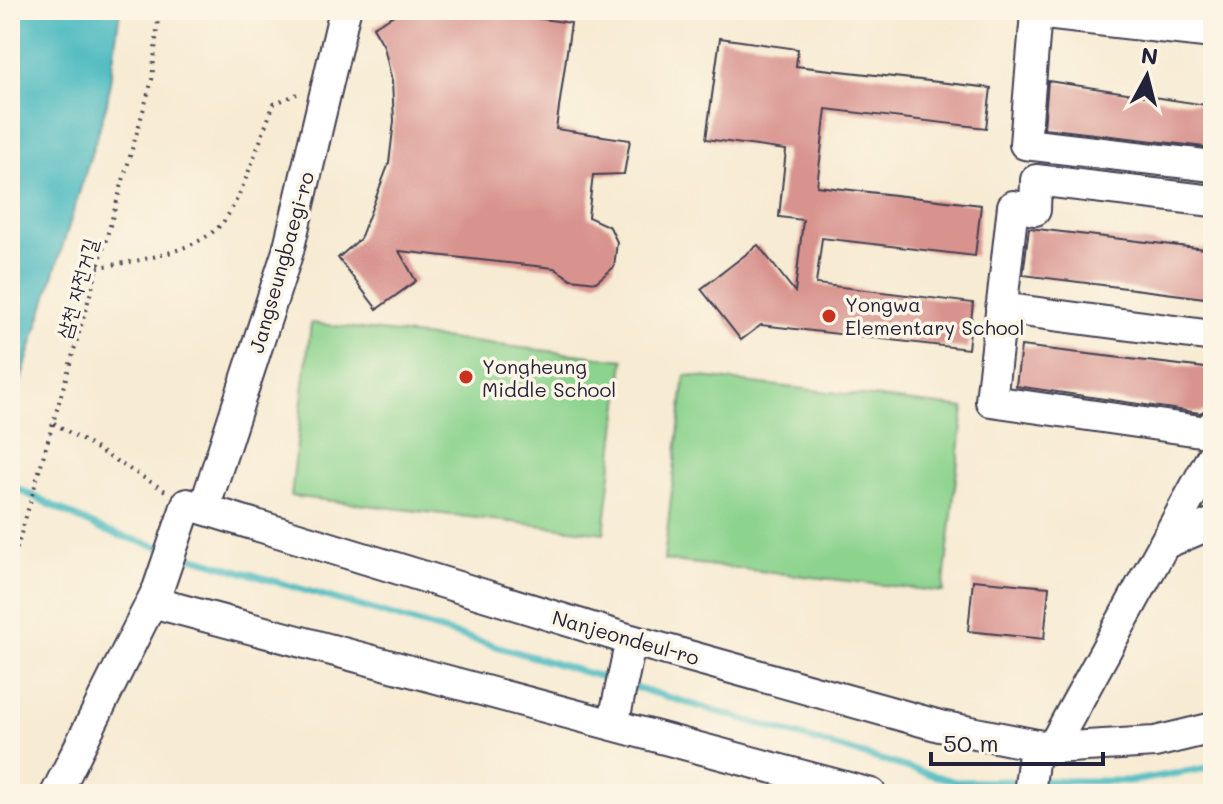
<svg xmlns="http://www.w3.org/2000/svg" width="1223" height="804" viewBox="0 0 1223 804" font-family="Mali,'Poor Story',sans-serif">
  <style>
    .green { fill: #8cd38e; stroke: #577a64; stroke-width: 2 }
    .water { fill: #4bbac0; stroke: #366e7e; stroke-width: 2 }
    .lines { fill: none; stroke-linecap: round; stroke-linejoin: round }
    .stream { stroke: #4bbac0; stroke-width: 7 }
    .building { fill: #d8938e }
    .minor-casing { stroke: #424052; stroke-width: 34 }
    .path { stroke: #424052; stroke-width: 4; stroke-dasharray: 2 6; stroke-linecap: butt }
    .minor { stroke: #fff; stroke-width: 30 }
    .poi-dot { fill: #c8321e; stroke: #fcf5e5; stroke-width: 3 }
    .labels { text-anchor: middle; dominant-baseline: central; stroke-width: 7; stroke-linejoin: round; paint-order: stroke }
    .street-label { font-size: 20px; fill: #22223b; stroke: #fcf5e5 }
    .poi-label { font-size: 20px; fill: #22223b; stroke: #fcf5e5; text-anchor: start }
  </style>
  <rect width="100%" height="100%" fill="#fcf5e5"/>
  <filter id="ink" filterUnits="userSpaceOnUse"><feTurbulence type="fractalNoise" baseFrequency=".0125" numOctaves="2"/><feDisplacementMap in="SourceGraphic" scale="16" xChannelSelector="R" yChannelSelector="G"/><feConvolveMatrix kernelMatrix="1 2 1 2 8 2 1 2 1" color-interpolation-filters="sRGB"/></filter>
  <filter id="wash" filterUnits="userSpaceOnUse"><feTurbulence type="fractalNoise" baseFrequency=".006" numOctaves="4" result="noise"/><feDisplacementMap in="SourceGraphic" scale="32" xChannelSelector="R" yChannelSelector="G"/><feGaussianBlur stdDeviation="1.8" result="paint"/><feColorMatrix in="noise" values="0 0 0 0 0 0 0 0 0 0 0 0 0 0 0 0 0 1.4 0 .05"/><feComposite in="paint" operator="in"/></filter>
  <g filter="url(#wash)">
    <rect width="100%" height="100%" fill="#f7ebd3"/>
    <path class="green" d="M311 323 624 360 604 533 291 496Z
      M685 375 964 408 943 592 664 560Z"/>
    <path class="water" d="M10 10H120L107 103 10 415Z"/>
    <g class="lines">
      <path class="stream" d="M10 485 105 531 166 549
        M178 553 615 681
        M630 686 956 782 1024 781
        M1037 781H1133L1213 767"/>
    </g>
    <g id="blocks">
      <path class="building" d="M403 10H479L571 23 556 129 630 140 624 174 593 175 588 217 610 227 617 242 614 267 596 282 571 279 554 268 399 251 416 281 377 309 338 258 360 239 389 163 394 121 392 82 384 46 373 27Z
        M720 38 798 49 796 66 991 88 986 128 826 109 817 186 981 205 975 256 822 238 816 284 973 303 968 349 761 325 741 340 701 289 758 245 795 292 803 220 779 217 786 150 706 139Z
        M1048 81 1213 106V148L1044 128Z
        M1029 228 1213 250V299L1023 275Z
        M1021 346 1213 369 1210 408 1200 413 1016 386Z
        M973 580 1049 587 1044 639 968 631Z"/>
    </g>
  </g>
  <g filter="url(#ink)">
    <use href="#blocks" fill-opacity="0" stroke="#424052" stroke-width="2"/>
    <g class="lines">
      <g class="minor-casing">
        <path id="minor" d="M1213 33 1036 13 1025 144 1213 166
          M1213 201 1036 180 1035 210 1013 206 991 401 1207 432 1213 425
          M1001 308 1213 336
          M204 509 288 251 345 10
          M1166 543 1213 523
          M152 602 871 794
          M613 725 631 640
          M1052 748 1213 455
          M56 794 158 589 187 504 631 640 940 726 1052 748 1155 742 1213 728
          M1029 794 1035 746"/>
      </g>
      <path class="path" d="M98 267C133 262 200 252 223 222 243 197 261 135 274 104L297 94
        M54 423 167 492
        M10 572 152 80 159 10"/>
      <use href="#minor" class="minor"/>
    </g>
  </g>
  <g class="poi-dot">
    <circle cx="829" cy="316" r="8"/>
    <circle cx="466" cy="377" r="8"/>
  </g>
  <g class="labels">
    <g class="street-label">
      <text transform="translate(281 262) rotate(-74)">Jangseungbaegi-ro</text>
      <text transform="translate(76 288) rotate(-74)">삼천 자전거길</text>
      <text transform="translate(626 637) rotate(16)">Nanjeondeul-ro</text>
    </g>
    <g class="poi-label">
      <text x="845" y="304">Yongwa<tspan x="845" dy="23">Elementary School</tspan></text>
      <text x="482" y="366">Yongheung<tspan x="482" dy="23">Middle School</tspan></text>
    </g>
  </g>
  <rect width="1223" height="804" fill="none" stroke="#fcf5e5" stroke-width="40"/>
  <g transform="translate(1147 76) rotate(7)" stroke="#fcf5e5" stroke-width="6" paint-order="stroke">
  <path d="M0-6L14 30L0 20L-14 30Z" fill="#22223b"/>
  <text y="-12" font-size="22" font-weight="bold" text-anchor="middle" fill="#22223b">N</text>
  </g>
  <path d="M931 752v12h172v-12" fill="none" stroke="#22223b" stroke-width="4"/>
  <text x="943" y="752" font-size="24" fill="#22223b" stroke="#fcf5e5" stroke-width="6" paint-order="stroke">50 m</text>
</svg>
